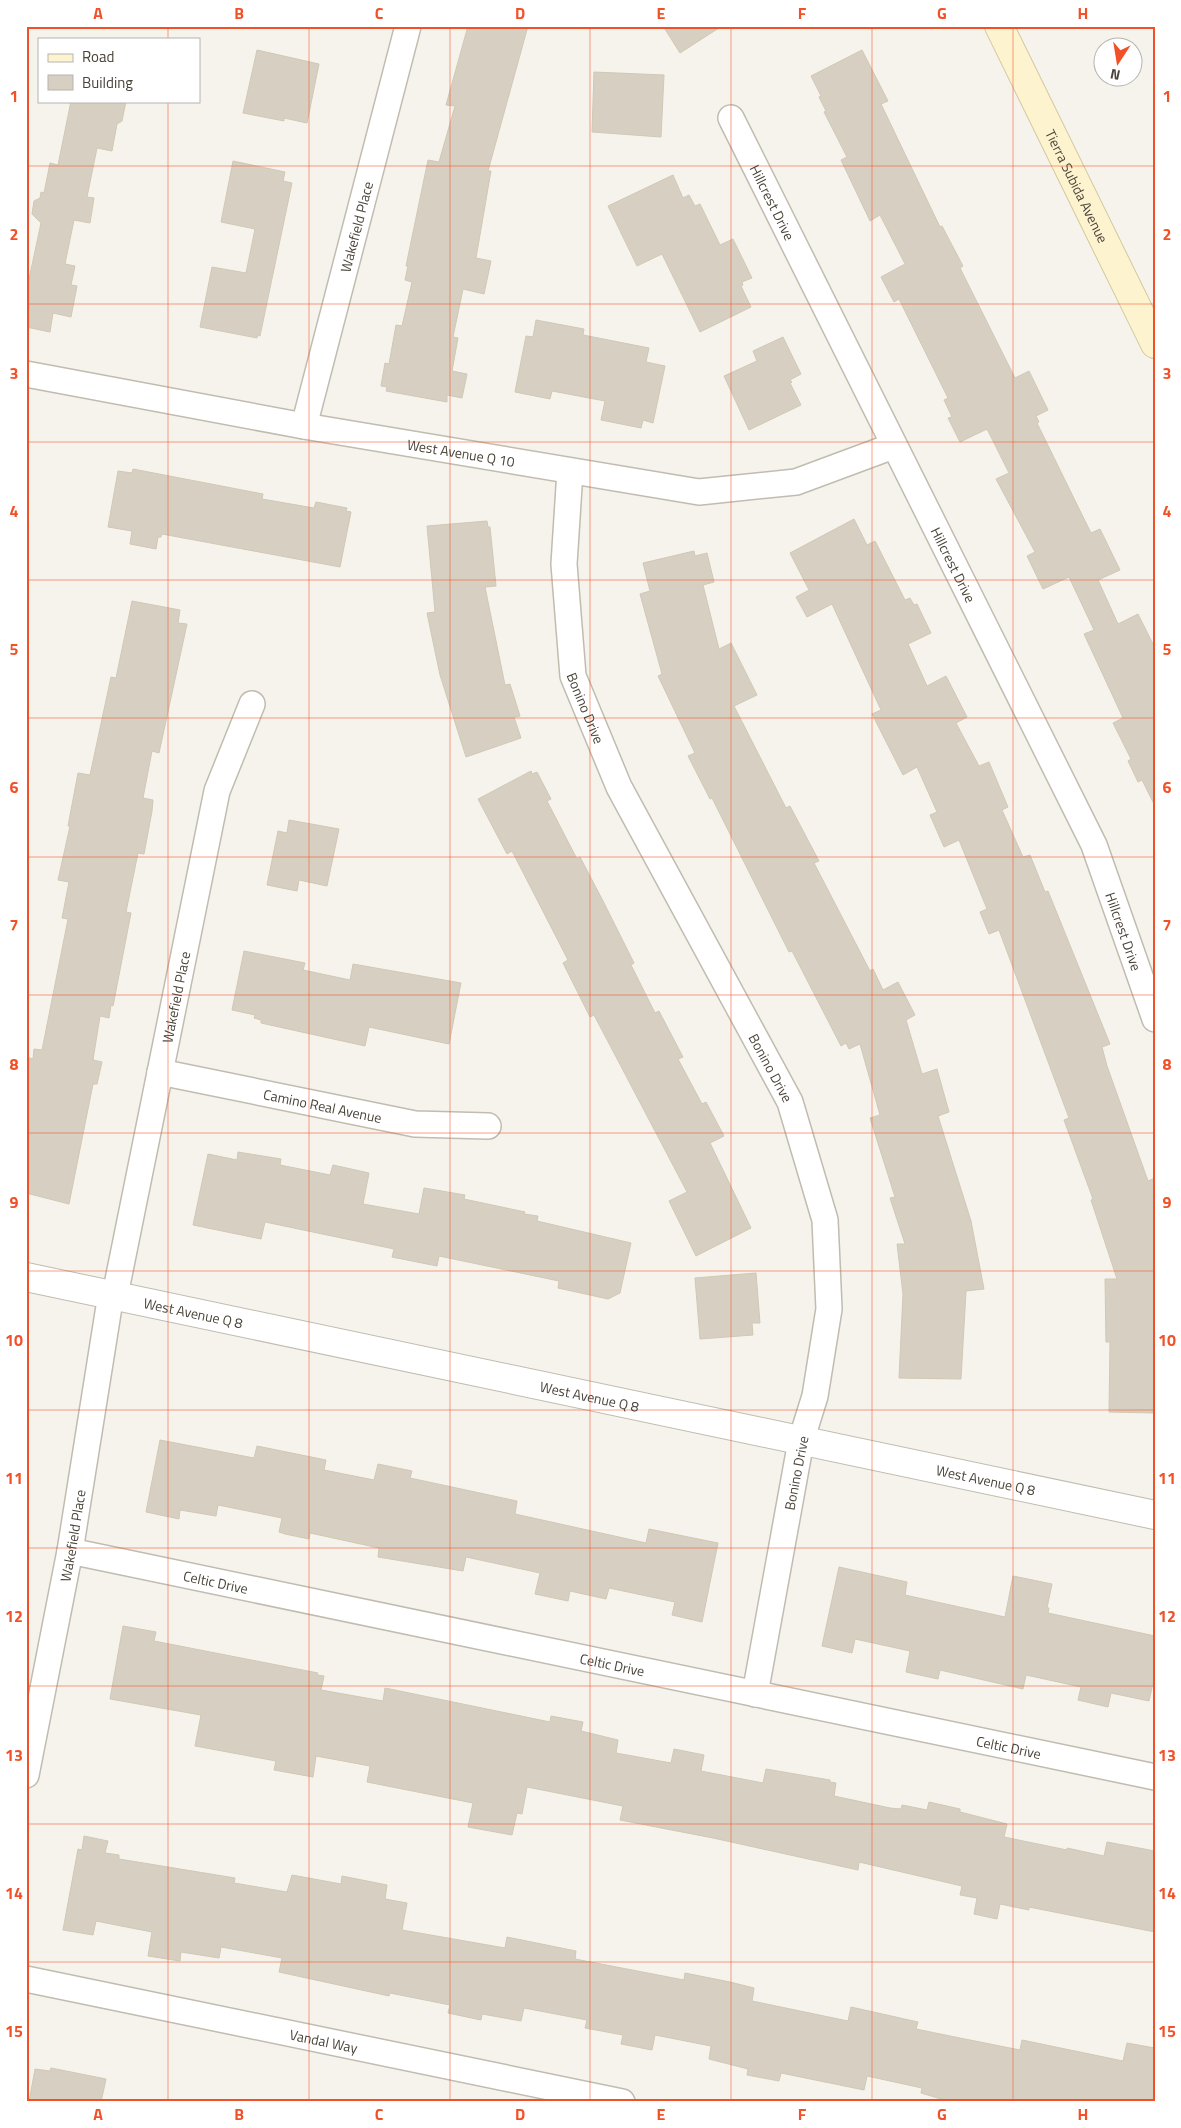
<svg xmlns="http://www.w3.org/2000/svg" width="1181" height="2128" viewBox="0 0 1181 2128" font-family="'Titillium Web',sans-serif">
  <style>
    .building { fill: #d7d0c2; stroke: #d1c8b5 }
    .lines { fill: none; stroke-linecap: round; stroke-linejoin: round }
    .minor-casing { stroke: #c1bcaf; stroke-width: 28 }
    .tertiary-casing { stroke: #c1bcaf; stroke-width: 30 }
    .secondary-casing { stroke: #d3c89e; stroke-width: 30 }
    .minor { stroke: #fff; stroke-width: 25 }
    .tertiary { stroke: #fff; stroke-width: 28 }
    .secondary { stroke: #fdf4cf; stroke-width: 28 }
    .grid { fill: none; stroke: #f25027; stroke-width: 1; stroke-opacity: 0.55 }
    .labels { text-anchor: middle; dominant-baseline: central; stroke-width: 4; stroke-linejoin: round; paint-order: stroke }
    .street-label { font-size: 14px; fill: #4a443a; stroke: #fff }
    .neatline { fill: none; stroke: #f25027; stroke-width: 2 }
    .grid-label { font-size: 16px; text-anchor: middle; font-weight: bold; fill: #f25027 }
  </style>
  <rect width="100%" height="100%" fill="#f5f3ec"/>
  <path class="building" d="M468 26H528L488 171H491L476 258 491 261 484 294 463 289 453 337 458 338 452 371 467 374 462 398 447 395V402L386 391 387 387 381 386 385 363 389 364 396 325 402 326 412 282 405 280 408 266H406L428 160 439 162 455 106 446 105Z
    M663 26H722L680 53Z
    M257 50 319 64 307 123 284 118V121L243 113Z
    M862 50 888 101 881 104 940 227 942 226 963 266 960 268 1015 378 1029 371 1048 410 1036 416 1039 422 1037 423 1091 533 1100 529 1120 570 1098 580 1118 624 1138 614 1155 648V806L1142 780 1138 782 1128 761 1131 759 1113 723 1123 718 1084 634 1094 630 1069 577 1043 589 1027 556 1035 552 996 479 1009 473 987 429 960 442 948 418 952 417 944 400 948 398 899 299 894 302 881 277 905 264 880 215 870 221 841 160 847 157 824 112 826 111 819 97 821 96 811 76Z
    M594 72 664 75 661 137 592 132Z
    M71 101H126L122 121 117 124 112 151 97 148 87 197 94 198 90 223 74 220 65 264 75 266 71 285 77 286 71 317 53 313 50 332 26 327V293L41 223 32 214 34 201 40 198 41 192 44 193 50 163 58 165Z
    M233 161 285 172 283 181 292 183 260 336 258 335 257 338 200 327 212 267 246 273 255 229 221 222Z
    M673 175 683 198 689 195 695 206 700 204 720 245 733 239 752 278 742 282 743 285 741 286 751 307 700 332 662 254 637 266 608 206Z
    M536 320 584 329 583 335 649 348 646 362 665 366 653 423 643 420 641 428 601 420 605 401 552 391 550 399 515 392 526 336 533 337Z
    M783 337 801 374 790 380 792 382 790 383 801 405 749 430 724 376 757 361 753 351Z
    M133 469 263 494 262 499 314 508 316 502 347 508 346 511 351 512 340 567 162 534 161 537H158L156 549 130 544 132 531 108 527 118 471 132 473Z
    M854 519 867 545 875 541 905 600 910 598 914 605 917 604 931 633 908 644 927 686 946 676 967 717 956 723 979 766 989 762 1008 807 1002 810 1023 857 1030 855 1045 892 1048 891 1110 1044 1102 1047 1107 1066 1148 1181 1155 1178V1413L1109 1412 1110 1342H1106L1105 1279H1117L1091 1200 1093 1199 1064 1120 1069 1118 999 930 989 934 980 912 987 909 959 840 944 847 930 815 937 812 917 767 903 775 872 714 881 710 832 604 807 617 796 597 809 590 790 553Z
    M487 521 488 527H490L496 586 485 587 505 685 510 684 520 716 514 717 521 738 466 757 440 675 427 613 435 612 427 526Z
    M694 551 695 556 707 553 714 582 703 585 719 649 731 643 757 695 734 706 786 808 790 806 819 861 814 863 870 971 873 969 883 990 898 982 915 1015 906 1020 922 1074 937 1069 949 1112 938 1116 971 1221 984 1289 966 1291 961 1379 899 1378 903 1294 897 1244H905L890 1198 895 1197 870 1118 880 1115 860 1044 849 1049 846 1043 841 1046 792 951 789 952 712 798 710 799 688 756 695 753 658 676 662 674 640 594 650 591 643 563Z
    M132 601 180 610 178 623 187 624 159 753 152 751 143 798 153 800 152 811 144 854 138 853 126 912 131 913 113 1006 111 1005 109 1018 100 1016 93 1060 102 1062 97 1084H93L69 1204 26 1193V1057L33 1059 34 1049 42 1050 68 919 62 918 69 882 58 880 70 826H68L78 773 90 775 111 677 116 678Z
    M531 771 532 774 537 772 551 799 547 801 577 859 580 857 602 899 634 963 631 965 655 1013 659 1011 683 1057 678 1059 702 1104 706 1102 724 1136 710 1143 751 1228 696 1256 669 1201 687 1192 594 1015 590 1017 563 963 568 960 512 851 507 854 478 799Z
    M289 820 339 829 327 886 299 880 297 891 267 885 278 831 287 833Z
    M244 951 305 963 303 970 350 980 353 964 461 983 449 1044 369 1027 365 1046 261 1023V1020L254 1018 255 1015 232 1010Z
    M238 1152 281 1159 280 1165 330 1175 333 1165 369 1173 363 1204 419 1214 424 1188 465 1195 464 1199 525 1212 524 1214 538 1216 537 1221 631 1243 620 1293 608 1299 558 1288 559 1281 439 1256 437 1266 392 1257 394 1249 265 1222 261 1239 193 1225 208 1154 237 1160Z
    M756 1273 760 1323H752L753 1335 700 1339 695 1278Z
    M160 1440 254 1458 257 1446 326 1460 324 1470 374 1480 378 1464 412 1471 410 1478 517 1501 515 1514 646 1543 649 1529 718 1543 702 1622 672 1615 675 1602 609 1588 606 1599 570 1591 568 1601 535 1594 540 1573 466 1557 463 1571 378 1557 379 1548 310 1533 309 1539 285 1534 279 1532 282 1518 218 1505 216 1516 180 1510 179 1519 146 1512Z
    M839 1567 907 1582 905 1595 1005 1617 1013 1576 1052 1584 1047 1608H1049L1048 1613 1155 1636V1674L1149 1701 1111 1693 1108 1707 1078 1700 1081 1687 1026 1675 1023 1689 940 1670 938 1679 906 1672 910 1651 855 1639 852 1653 822 1646Z
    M123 1626 156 1632 154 1641 318 1673 317 1675 324 1676 321 1690 383 1701 385 1688 550 1722 551 1716 583 1722 581 1731 618 1740 616 1753 671 1763 674 1749 704 1755 701 1771 763 1783 766 1769 830 1780V1782L836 1783 834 1796 890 1808 901 1809 902 1805 927 1810 929 1802 960 1809V1812L1007 1824 1004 1837 1067 1850V1848L1104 1856 1107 1842 1155 1851V1932L1029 1907V1910L1000 1904 997 1919 974 1914 977 1898 960 1895 962 1886 859 1862 858 1870 713 1838 620 1820 623 1806 527 1787 522 1814 517 1813 512 1835 468 1827 473 1803 367 1782 370 1766 316 1756 313 1777 274 1770 276 1761 195 1746 201 1715 110 1699Z
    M84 1836 108 1841 105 1853 119 1855V1859L235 1878 234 1883 287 1892 292 1875 341 1884 342 1876 387 1885 385 1899 407 1903 402 1930 505 1948 507 1937 576 1951 575 1959 684 1980 685 1973 730 1982 754 1988 752 2001 848 2021 851 2007 918 2022 916 2029 960 2038 1020 2050 1022 2040 1123 2061 1127 2043 1155 2048V2102H951L921 2093 922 2088 867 2076 864 2090 781 2073 779 2081 747 2075 748 2069 709 2059 711 2046 655 2035 652 2050 621 2044 623 2035 585 2028 587 2020 524 2008 521 2021 482 2014 481 2020 448 2013 450 2005 390 1993 389 1996 279 1972 282 1958 221 1947 219 1958 181 1952 180 1961 148 1956 152 1932 96 1921 93 1935 63 1930 78 1849 82 1850Z
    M51 2068 106 2079 101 2102H29L35 2069 50 2071Z"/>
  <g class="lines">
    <g class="minor-casing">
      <g id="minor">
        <path id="s1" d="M731 118 1094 845 1155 1019"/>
        <path id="s2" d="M26 374 304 426 699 492 796 482 893 446"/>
        <path id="s3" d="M304 426 408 26"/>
        <path id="s4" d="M570 471 564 564 573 676 619 787 790 1102 825 1220 829 1309 815 1396 801 1441 755 1694"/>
        <path id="s5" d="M160 1072 415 1124 488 1126"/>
        <path id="s6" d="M115 1295 217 791 252 704"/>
        <path id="s7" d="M70 1551 1155 1777"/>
        <path id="s8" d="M26 1775 70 1551 111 1294"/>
        <path id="s9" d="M26 1979 622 2102"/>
      </g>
    </g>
    <g class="tertiary-casing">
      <g id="tertiary">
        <path id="s10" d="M26 1277 1155 1515"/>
      </g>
    </g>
    <g class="secondary-casing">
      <g id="secondary">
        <path id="s11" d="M999 26 1155 344"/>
      </g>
    </g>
    <use href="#minor" class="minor"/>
    <use href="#tertiary" class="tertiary"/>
    <use href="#secondary" class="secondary"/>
  </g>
  <path class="grid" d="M168 26V39M309 26V2102M450 26V2102M590 26V2102M731 26V2102M872 26V2102M1013 26V2102M168 101V2102M26 166H1155M26 304H1155M26 442H1155M26 580H1155M26 718H1155M26 857H1155M26 995H1155M26 1133H1155M26 1271H1155M26 1410H1155M26 1548H1155M26 1686H1155M26 1824H1155M26 1962H1155"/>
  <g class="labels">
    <g class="street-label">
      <text stroke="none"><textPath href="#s11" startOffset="178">Tierra Subida Avenue</textPath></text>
      <text stroke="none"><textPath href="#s1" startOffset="94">Hillcrest Drive</textPath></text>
      <text stroke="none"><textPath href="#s3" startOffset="206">Wakefield Place</textPath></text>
      <text stroke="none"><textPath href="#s2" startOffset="442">West Avenue Q 10</textPath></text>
      <text stroke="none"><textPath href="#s1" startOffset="499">Hillcrest Drive</textPath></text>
      <text stroke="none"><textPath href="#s4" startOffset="240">Bonino Drive</textPath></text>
      <text stroke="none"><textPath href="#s1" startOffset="904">Hillcrest Drive</textPath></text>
      <text stroke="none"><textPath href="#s6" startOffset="304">Wakefield Place</textPath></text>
      <text stroke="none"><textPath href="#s4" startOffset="645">Bonino Drive</textPath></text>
      <text stroke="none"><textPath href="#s5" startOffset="166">Camino Real Avenue</textPath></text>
      <text stroke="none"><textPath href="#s10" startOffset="171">West Avenue Q 8</textPath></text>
      <text stroke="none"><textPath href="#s10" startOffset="576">West Avenue Q 8</textPath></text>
      <text transform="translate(796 1473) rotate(-79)">Bonino Drive</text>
      <text stroke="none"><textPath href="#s10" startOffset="981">West Avenue Q 8</textPath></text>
      <text stroke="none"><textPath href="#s8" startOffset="244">Wakefield Place</textPath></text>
      <text stroke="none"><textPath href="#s7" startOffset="149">Celtic Drive</textPath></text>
      <text stroke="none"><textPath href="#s7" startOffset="554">Celtic Drive</textPath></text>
      <text stroke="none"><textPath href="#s7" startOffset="959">Celtic Drive</textPath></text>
      <text stroke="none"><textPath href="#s9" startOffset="304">Vandal Way</textPath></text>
    </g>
  </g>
  <rect width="1181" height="2128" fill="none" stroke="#ffffff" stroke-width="55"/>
  <rect x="38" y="38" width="162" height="65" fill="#ffffff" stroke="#b7b4b0"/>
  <rect x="48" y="54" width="25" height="8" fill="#fdf4cf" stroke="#b7b4b0"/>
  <text x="82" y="62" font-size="15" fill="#4a443a">Road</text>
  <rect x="48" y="75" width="25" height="15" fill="#d7d0c2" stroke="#b7b4b0"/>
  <text x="82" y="88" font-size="15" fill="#4a443a">Building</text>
  <g transform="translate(1118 62) rotate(192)"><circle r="24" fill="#ffffff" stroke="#b7b4b0"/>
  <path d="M0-4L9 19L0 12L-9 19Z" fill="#f25027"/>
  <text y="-8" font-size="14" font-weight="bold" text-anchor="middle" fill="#4a443a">N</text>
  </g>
  <rect x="28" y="28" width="1126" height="2072" class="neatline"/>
  <g class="grid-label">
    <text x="98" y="19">A</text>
    <text x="239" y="19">B</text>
    <text x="379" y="19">C</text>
    <text x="520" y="19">D</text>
    <text x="661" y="19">E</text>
    <text x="802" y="19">F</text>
    <text x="942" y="19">G</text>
    <text x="1083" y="19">H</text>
    <text x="14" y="102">1</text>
    <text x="1167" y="102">1</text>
    <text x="14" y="240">2</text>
    <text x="1167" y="240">2</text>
    <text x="14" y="379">3</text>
    <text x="1167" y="379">3</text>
    <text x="14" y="517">4</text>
    <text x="1167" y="517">4</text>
    <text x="14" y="655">5</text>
    <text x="1167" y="655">5</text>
    <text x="14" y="793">6</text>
    <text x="1167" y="793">6</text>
    <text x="14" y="931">7</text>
    <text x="1167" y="931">7</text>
    <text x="14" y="1070">8</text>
    <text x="1167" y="1070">8</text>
    <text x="14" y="1208">9</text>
    <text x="1167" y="1208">9</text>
    <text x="14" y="1346">10</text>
    <text x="1167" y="1346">10</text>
    <text x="14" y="1484">11</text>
    <text x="1167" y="1484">11</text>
    <text x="14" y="1622">12</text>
    <text x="1167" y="1622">12</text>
    <text x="14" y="1761">13</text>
    <text x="1167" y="1761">13</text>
    <text x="14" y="1899">14</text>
    <text x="1167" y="1899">14</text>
    <text x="14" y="2037">15</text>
    <text x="1167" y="2037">15</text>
    <text x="98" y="2120">A</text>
    <text x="239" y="2120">B</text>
    <text x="379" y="2120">C</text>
    <text x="520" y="2120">D</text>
    <text x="661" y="2120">E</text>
    <text x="802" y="2120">F</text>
    <text x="942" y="2120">G</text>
    <text x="1083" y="2120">H</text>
  </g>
</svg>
